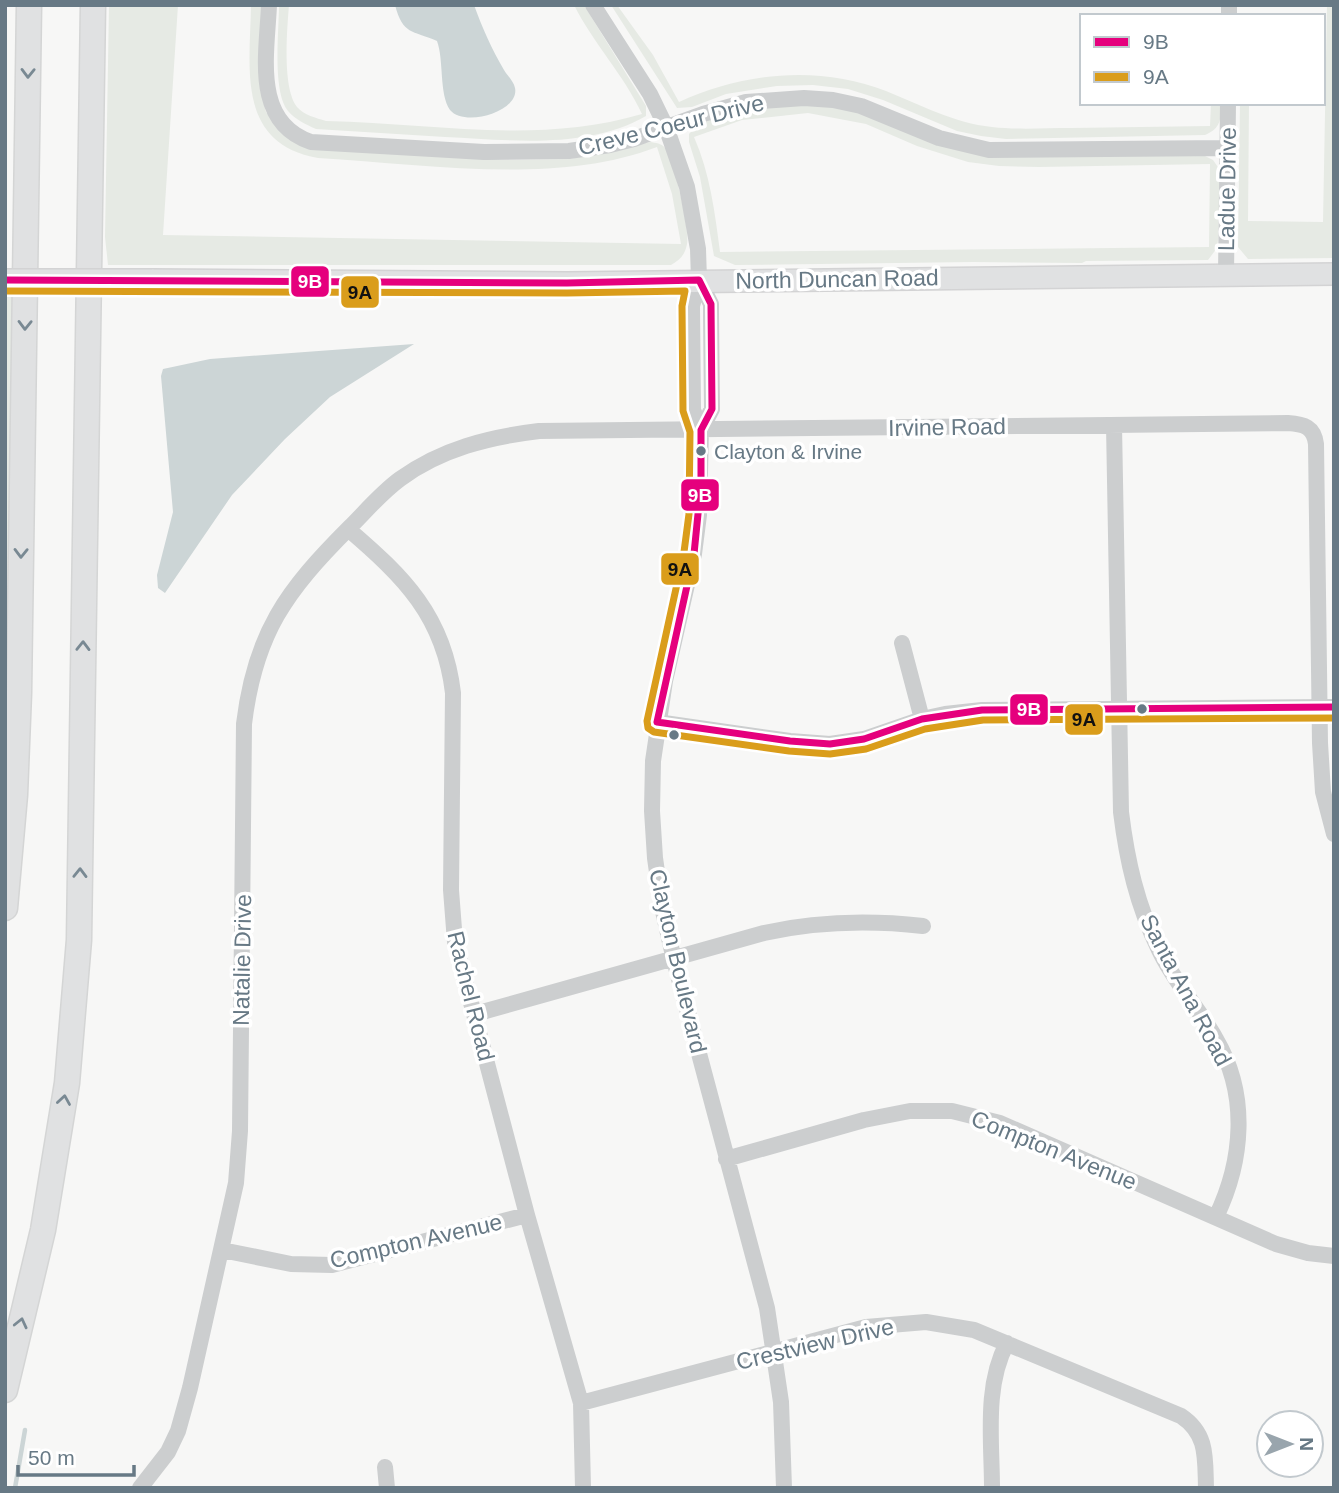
<svg xmlns="http://www.w3.org/2000/svg" width="1339" height="1493" viewBox="0 0 1339 1493" font-family="Helvetica,sans-serif">
  <style>
    .green { fill: #e6eae4; fill-rule: evenodd }
    .water { fill: #ccd5d6 }
    .lines { fill: none; stroke-linecap: round; stroke-linejoin: round }
    .stream { stroke: #ccd5d6; stroke-width: 4.5 }
    .major-casing { stroke: #d3d3d4; stroke-width: 24 }
    .highway-casing { stroke: #d4d5d5; stroke-width: 27 }
    .minor { stroke: #cccecf; stroke-width: 16 }
    .major { stroke: #e0e1e2; stroke-width: 21 }
    .highway { stroke: #e0e1e2; stroke-width: 24 }
    .major-bridge-casing { stroke: #d3d3d4; stroke-width: 24; stroke-linecap: butt }
    .major-bridge { stroke: #e0e1e2; stroke-width: 21 }
    .bus-1-casing { stroke: #fff; stroke-width: 12 }
    .bus-2-casing { stroke: #fff; stroke-width: 12 }
    .bus-1 { stroke: #e5007d; stroke-width: 7 }
    .bus-2 { stroke: #da9d1b; stroke-width: 7 }
    .oneway { stroke: #798993 }
    .bus-dot { fill: #677985; stroke: #fff; stroke-width: 2.5 }
    .labels { text-anchor: middle; dominant-baseline: central; stroke-width: 7; stroke-linejoin: round; paint-order: stroke }
    .bus-label { font-size: 21px; fill: #677985; stroke: #fff; text-anchor: start }
    .street-label { font-size: 23px; fill: #677985; stroke: #fff }
    .line-badge { stroke: #fff; stroke-width: 2.5 }
    .badge-label { font-size: 19px; text-anchor: middle; font-weight: bold; fill: #fff }
    .pale-badge-label { font-size: 19px; text-anchor: middle; font-weight: bold; fill: #111 }
  </style>
  <rect width="100%" height="100%" fill="#f7f7f6"/>
  <path class="green" d="M109 5H178L163 235 681 244 672 194 657 147C555 186 426 164 318 158 236 143 250 69 251 5H261L260 89 266 112 280 131 501 160 570 159 650 142C656 143 661 143 665 148 674 159 690 231 687 244 685 255 680 260 671 265H108L105 237Z
    M279 5H289C287 30 282 88 297 107 304 115 316 118 326 121 433 123 536 145 642 114 624 75 593 43 574 5H584L646 106V116C587 150 510 140 445 137 402 134 359 132 316 129 305 124 296 120 288 111 272 91 279 31 279 5Z
    M611 5H617L653 55 679 102C743 72 820 65 886 91 921 105 954 123 992 127 1018 130 1045 128 1071 128 1118 127 1164 127 1210 126L1211 103H1221C1221 120 1221 128 1205 135L1006 139 981 136 957 131 883 100 848 89 813 85 777 86 726 94 692 107 677 108Z
    M1327 5H1334V258L1248 259 1238 247 1240 103H1249L1248 221 1323 222Z
    M802 103 855 110 941 145 1205 156 1213 160 1220 170 1218 240 1217 248 1208 260 1086 261 1082 263 973 262 735 265 714 256 700 177 689 142V134C709 110 771 106 802 103ZM808 113 866 124 917 146 968 162 999 166 1039 167 1210 164 1209 247 720 252C715 213 710 173 694 137L742 120Z
    M13 294 6 707 5 725V295Z"/>
  <path class="water" d="M395 5H474C482 27 492 50 504 70 507 75 514 82 515 88 520 111 465 128 450 110 439 94 444 60 437 41 412 30 403 35 395 5Z
    M414 344 330 397 285 439 232 495 165 593 158 588 157 575 173 512 161 376 163 369 210 359Z"/>
  <g class="lines">
    <path class="stream" d="M15 1488 25 1430"/>
    <g class="major-casing">
      <path id="major" d="M152 280 567 283 1334 274"/>
    </g>
    <g class="highway-casing">
      <path id="highway" d="M5 908 15 795 19 693 29 5
        M5 1390 43 1230 67 1083 79 940 93 5"/>
    </g>
    <path class="minor" d="M269 5C267 54 252 122 311 142L484 152 569 151 610 145 634 139 703 114 746 102 804 98 833 100 861 106 939 138 989 150 1227 148
      M593 5 650 94 666 127 687 187 698 249 699 280 692 306 693 410 701 430 699 515 694 554 665 681 653 761 652 811 655 858 662 907 674 960 767 1308 781 1402 784 1488
      M1229 16V5
      M1226 275 1228 103
      M699 280 711 304V316L712 409 701 430
      M1114 425 1121 812C1127 861 1137 905 1159 950 1174 982 1199 1008 1216 1039 1249 1095 1243 1161 1216 1217
      M348 529C404 577 444 616 453 693L451 890 455 942 527 1215 581 1403 583 1488
      M902 643 922 719
      M657 722 790 741 830 744 864 739 922 719 945 714 982 710 1334 707
      M475 1014 764 933C818 921 869 920 923 926
      M726 1159 864 1120 910 1111H952L1000 1123 1276 1244 1308 1253 1334 1256
      M222 1250 291 1264 332 1265 527 1215
      M581 1403 866 1327 926 1322 974 1330 1181 1416C1208 1434 1205 1458 1206 1488
      M385 1467 387 1488
      M140 1488 168 1452 178 1431 190 1388 236 1183 240 1131 244 724C255 633 286 591 350 527 366 511 381 493 400 479 441 449 489 437 539 431L1288 423C1304 424 1314 427 1316 444L1320 743 1323 792 1334 834
      M992 1488C992 1441 984 1386 1007 1343"/>
    <use href="#major" class="major"/>
    <use href="#highway" class="highway"/>
    <g class="major-bridge-casing">
      <path id="major-bridge" d="M5 280H152"/>
    </g>
    <use href="#major-bridge" class="major-bridge"/>
    <g class="bus-1-casing">
      <path id="bus-1" d="M5 280 567 283 699 280 711 304 712 409 701 430V484L694 554 657 722 790 741 830 744 864 739 922 719 982 710 1334 707"/>
    </g>
    <g class="bus-2-casing">
      <path id="bus-2" d="M5 291 567 293 685 291 682 306 683 411 690 432 689 514 684 552 647 721 648 728 654 732 789 751 830 754 866 749 925 729 983 720 1334 718"/>
    </g>
    <use href="#bus-1" class="bus-1"/>
    <use href="#bus-2" class="bus-2"/>
  </g>
  <defs><path id="oneway-chevron" d="M-2-3.5L2.5 0L-2 3.5" fill="none" stroke-width="1.6" stroke-linecap="round" stroke-linejoin="round" transform="scale(1.75)"/></defs>
  <g class="oneway">
    <use href="#oneway-chevron" transform="translate(28 73) rotate(91)"/>
    <use href="#oneway-chevron" transform="translate(25 325) rotate(91)"/>
    <use href="#oneway-chevron" transform="translate(21 553) rotate(91)"/>
    <use href="#oneway-chevron" transform="translate(83 646) rotate(-89)"/>
    <use href="#oneway-chevron" transform="translate(80 873) rotate(-89)"/>
    <use href="#oneway-chevron" transform="translate(64 1100) rotate(-81)"/>
    <use href="#oneway-chevron" transform="translate(21 1323) rotate(-77)"/>
  </g>
  <g class="bus-dot">
    <circle cx="701" cy="451" r="6"/>
    <circle cx="1142" cy="709" r="6"/>
    <circle cx="674" cy="735" r="6"/>
  </g>
  <g class="labels">
    <g class="bus-label">
      <text x="714" y="451">Clayton &amp; Irvine</text>
    </g>
    <g class="street-label">
      <text transform="translate(671 125) rotate(-14)">Creve Coeur Drive</text>
      <text transform="translate(1227 189) rotate(-89)">Ladue Drive</text>
      <text transform="translate(837 279) rotate(-1)">North Duncan Road</text>
      <text transform="translate(947 427) rotate(-1)">Irvine Road</text>
      <text transform="translate(242 960) rotate(-89)">Natalie Drive</text>
      <text transform="translate(678 961) rotate(77)">Clayton Boulevard</text>
      <text transform="translate(1186 990) rotate(62)">Santa Ana Road</text>
      <text transform="translate(471 996) rotate(76)">Rachel Road</text>
      <text transform="translate(1054 1150) rotate(22)">Compton Avenue</text>
      <text transform="translate(416 1241) rotate(-13)">Compton Avenue</text>
      <text transform="translate(815 1344) rotate(-13)">Crestview Drive</text>
    </g>
  </g>
  <g class="line-badge">
    <rect x="290" y="265" width="40" height="33" rx="7" fill="#e5007d"/>
    <rect x="340" y="275" width="40" height="34" rx="7" fill="#da9d1b"/>
    <rect x="680" y="478" width="40" height="34" rx="7" fill="#e5007d"/>
    <rect x="660" y="552" width="40" height="34" rx="7" fill="#da9d1b"/>
    <rect x="1009" y="693" width="40" height="33" rx="7" fill="#e5007d"/>
    <rect x="1064" y="703" width="40" height="33" rx="7" fill="#da9d1b"/>
  </g>
  <g class="badge-label">
    <text x="310" y="288">9B</text>
    <text x="700" y="502">9B</text>
    <text x="1029" y="716">9B</text>
  </g>
  <g class="pale-badge-label">
    <text x="360" y="299">9A</text>
    <text x="680" y="576">9A</text>
    <text x="1084" y="726">9A</text>
  </g>
  <rect width="1339" height="1493" fill="none" stroke="#677985" stroke-width="14"/>
  <rect x="1080" y="14" width="245" height="91" fill="#ffffff" stroke="#c2c9ce" stroke-width="2"/>
  <rect x="1094" y="37" width="35" height="10" fill="#e5007d" stroke="#c2c9ce" stroke-width="2"/>
  <text x="1143" y="49" font-size="21" fill="#677985">9B</text>
  <rect x="1094" y="72" width="35" height="10" fill="#da9d1b" stroke="#c2c9ce" stroke-width="2"/>
  <text x="1143" y="84" font-size="21" fill="#677985">9A</text>
  <g transform="translate(1290 1444) rotate(90)"><circle r="33" fill="#ffffff" stroke="#c2c9ce" stroke-width="2"/>
  <path d="M0-5L12 26L0 18L-12 26Z" fill="#99a5ad"/>
  <text y="-10" font-size="19" font-weight="bold" text-anchor="middle" fill="#677985">N</text>
  </g>
  <path d="M18 1465v10h116v-10" fill="none" stroke="#677985" stroke-width="3.5"/>
  <text x="28" y="1465" font-size="21" fill="#677985" stroke="#ffffff" stroke-width="5" paint-order="stroke">50 m</text>
</svg>
